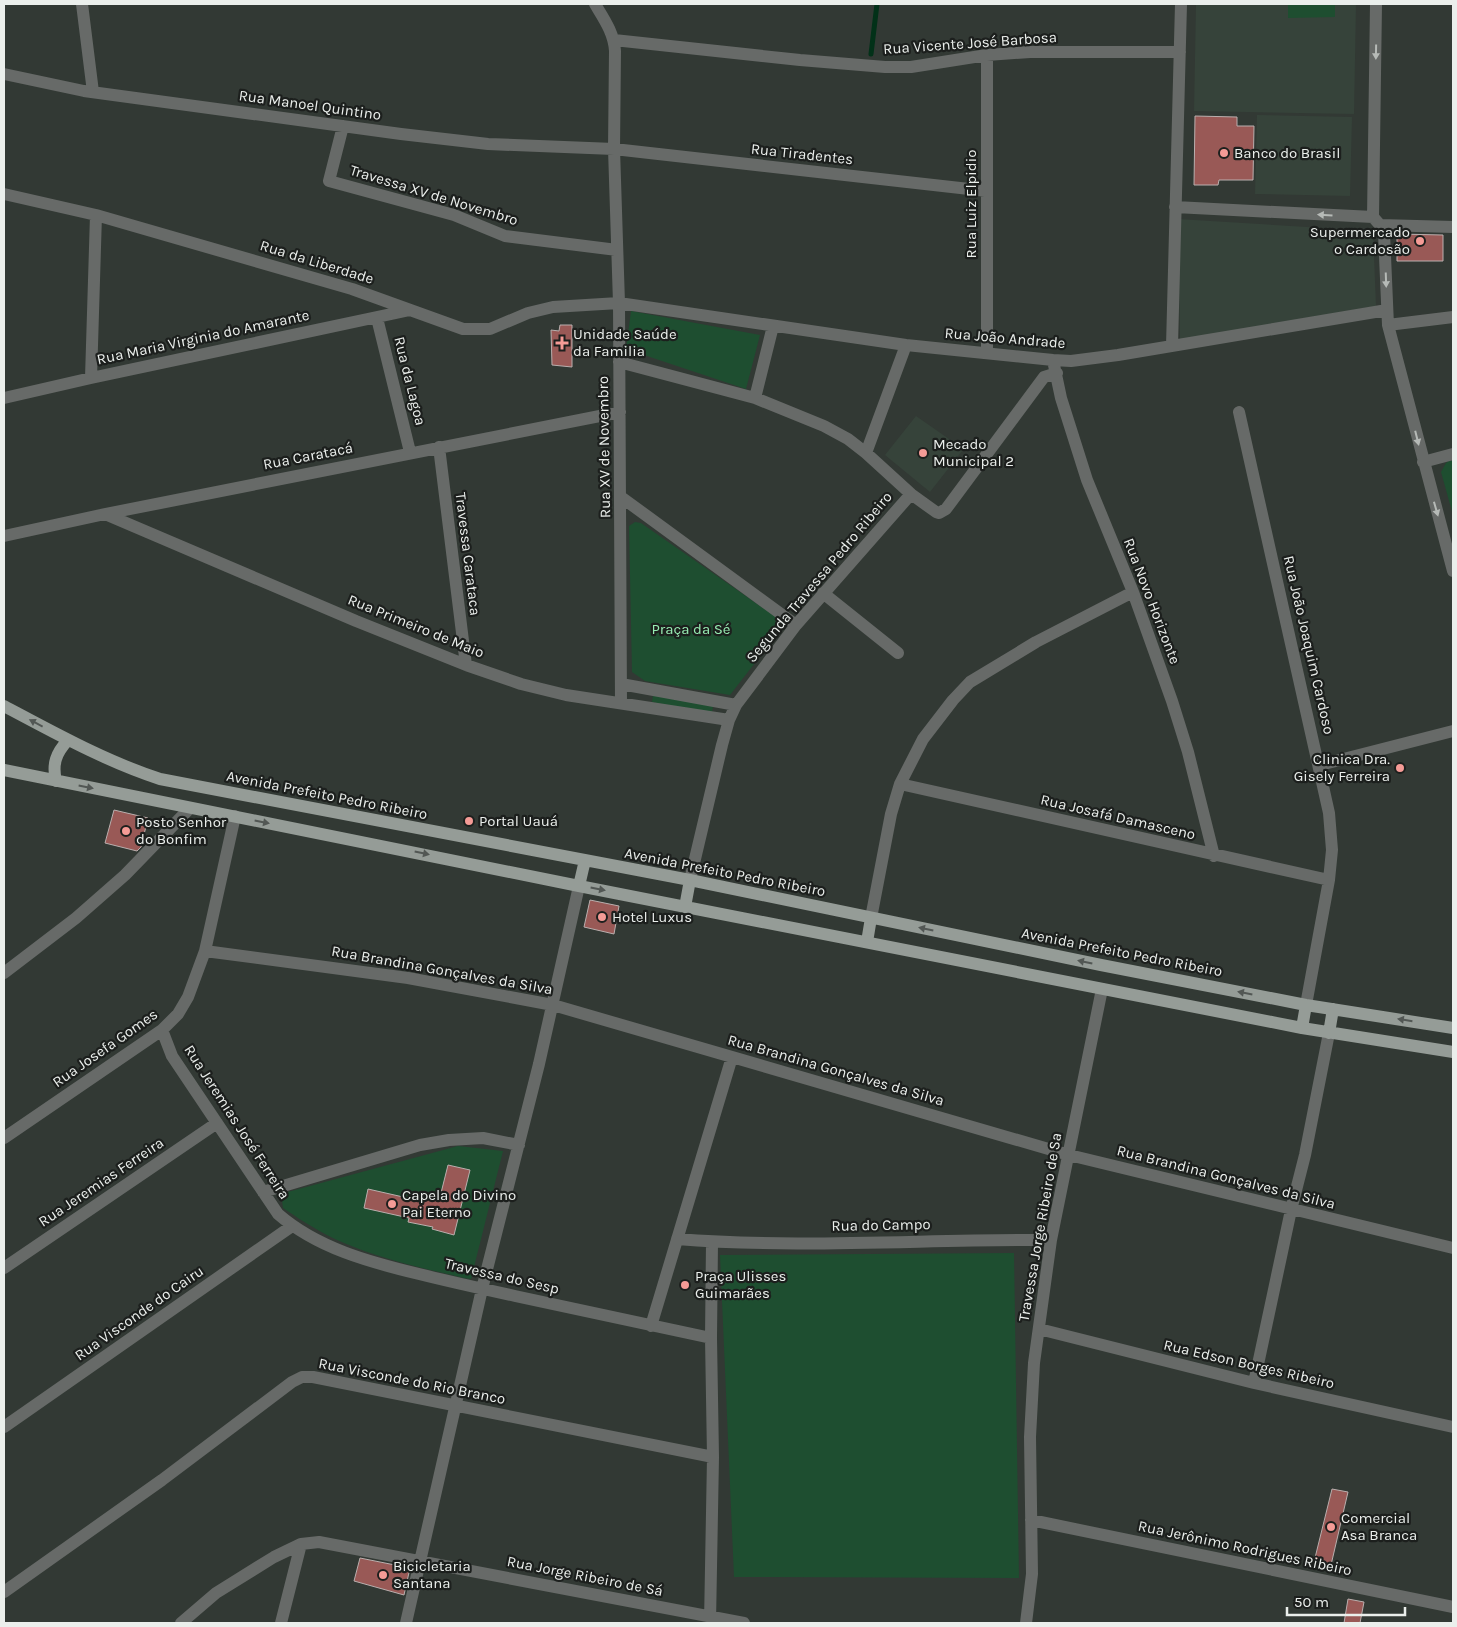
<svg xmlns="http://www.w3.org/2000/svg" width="1457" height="1627" viewBox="0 0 1457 1627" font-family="Karla,sans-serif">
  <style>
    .built { fill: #36433a }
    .green { fill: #1e4e30 }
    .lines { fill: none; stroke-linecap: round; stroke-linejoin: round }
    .stream { stroke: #023118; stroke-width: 5 }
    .building { fill: #995956; stroke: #baafae }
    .minor { stroke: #676a68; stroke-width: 12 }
    .major { stroke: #959c97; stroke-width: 12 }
    .oneway { fill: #b6bab7 }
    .oneway2 { fill: #525754 }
    .poi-dot { fill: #f59b96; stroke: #1c1f1d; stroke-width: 2 }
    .labels { text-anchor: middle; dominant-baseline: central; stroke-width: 4.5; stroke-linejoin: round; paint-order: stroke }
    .street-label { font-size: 15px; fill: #ebefec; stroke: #1c1f1d }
    .poi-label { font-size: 15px; fill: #ebefec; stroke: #1c1f1d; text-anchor: start }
    .park-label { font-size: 15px; fill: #97ebb2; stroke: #1c1f1d }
  </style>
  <rect width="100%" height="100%" fill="#323934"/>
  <path class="built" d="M1196 4H1356L1354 114 1194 111Z
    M1257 115 1352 117 1350 196 1255 194Z
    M1178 219 1373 231 1376 306 1180 340Z
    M916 416 949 439 962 451 930 492 885 455Z"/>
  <path class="green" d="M1288 4H1335V17L1288 18Z
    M631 311 760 335 746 389 626 349Z
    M1449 461H1453V515L1441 472 1446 463Z
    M635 522 641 523 776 617 779 632 730 695 645 681 632 672 629 526Z
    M653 695 713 706 712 713 652 702Z
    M458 1146 503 1151 471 1279 464 1278C427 1269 389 1261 354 1247 329 1238 305 1223 283 1208L282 1200 284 1193Z
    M1014 1253 1019 1578 734 1577 720 1255Z"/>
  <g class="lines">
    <path class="stream" d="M871 54 877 4"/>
  </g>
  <path class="building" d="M1195 116 1237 117V126H1254L1253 180H1219L1218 185H1194Z
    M1397 234 1443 235V261H1397Z
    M560 325H572V367L552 365 551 330 559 331Z
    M114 810 148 818 141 847 137 851 105 843Z
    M590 900 619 906 614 934 584 927Z
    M448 1165 470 1170 454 1235 432 1229 433 1227 408 1222 409 1218 364 1208 368 1189 412 1199 413 1195 439 1201Z
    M1332 1489 1348 1492 1331 1565 1314 1562Z
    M360 1558 410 1568 404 1595 354 1581Z
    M1348 1599 1364 1602 1360 1623H1344Z"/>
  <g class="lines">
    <path class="minor" d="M82 4 93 92
      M595 4C604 19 614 33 615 51L614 149 619 303 621 703
      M614 40 800 60 885 67H911L987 55 1030 52H1180
      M4 74 84 91 401 134 488 144 614 149 987 191
      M343 126 329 181 454 215 505 236 617 250
      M4 194 96 215 352 289 463 329H490L528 313 553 307 619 303 906 345 1053 360 1071 361 1118 355 1387 310
      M1175 207 1373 217
      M1373 217 1380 225 1384 233 1388 325 1453 571
      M1373 217 1376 4
      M1380 225 1453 227
      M377 318 410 452
      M1388 325 1453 317
      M1172 346 1181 4
      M987 353V55
      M619 362 755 398 824 426 848 439 866 453 911 494 936 512 939 513 946 509 1044 377 1057 373
      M1054 365 1061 398 1087 480 1133 592 1172 701 1188 752 1214 856
      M91 378 96 215
      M4 398 91 378 410 310
      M755 398 773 326
      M1239 412 1329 813 1332 850 1329 880 1306 1005
      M439 447 466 665
      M866 453 906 345
      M1423 462 1453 454
      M621 497 796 625
      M105 514 356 621 466 665 521 684 566 695 729 720
      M4 536 105 514 620 412
      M823 593 898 653
      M621 684 736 705
      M1320 765 1453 731
      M900 784 1329 880
      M690 880 722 745 729 720 736 705 796 625 911 494
      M871 918 891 814 900 784 923 739 953 700 970 682 1036 642 1133 592
      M205 951 408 978 553 1005 1069 1155 1453 1248
      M4 973 76 918 125 875 190 808
      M162 1030 172 1056 278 1214C317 1248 369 1262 419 1274 451 1282 483 1289 515 1296 580 1310 645 1324 711 1338
      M4 1138 162 1030 178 1014 188 997 205 951 235 816
      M263 1192 420 1145 449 1140 483 1138 519 1145
      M677 1239C801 1249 927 1239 1051 1240
      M712 1242 711 1338 713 1457
      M4 1268 217 1123
      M651 1326 732 1057
      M1039 1329 1254 1383 1453 1427
      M1254 1383 1291 1210 1305 1155 1329 1033
      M4 1427 292 1226
      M1031 1520 1453 1607
      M4 1592 162 1480 292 1382 302 1377H313L713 1457 710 1623
      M181 1623 216 1593 274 1557 301 1544 319 1542 744 1623
      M281 1623 301 1544
      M406 1623 482 1289 539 1064 579 886
      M1026 1623 1032 1574 1030 1437 1034 1363 1051 1240 1102 989"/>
    <path class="major" d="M4 706C55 733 105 761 160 779L690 880 1101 965 1306 1005 1453 1028
      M4 770 579 886 1302 1028 1453 1052
      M56 781C52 764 56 753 68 740
      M579 886 585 860
      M685 907 690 880
      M867 942 871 918
      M1302 1028 1306 1005
      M1329 1033 1333 1009"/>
  </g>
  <defs><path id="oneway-solid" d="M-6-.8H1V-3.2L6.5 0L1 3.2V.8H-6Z" transform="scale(1.25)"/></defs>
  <g class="oneway">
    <use href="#oneway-solid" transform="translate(1376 52) rotate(91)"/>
    <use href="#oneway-solid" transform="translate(1325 215) rotate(-177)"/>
    <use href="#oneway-solid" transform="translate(1386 280) rotate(88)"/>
    <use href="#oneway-solid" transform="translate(1417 438) rotate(76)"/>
    <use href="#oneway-solid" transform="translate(1436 509) rotate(74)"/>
  </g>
  <g class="oneway2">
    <use href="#oneway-solid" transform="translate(36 723) rotate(-152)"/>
    <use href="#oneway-solid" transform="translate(86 787) rotate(11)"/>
    <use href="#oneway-solid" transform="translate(262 822) rotate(11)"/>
    <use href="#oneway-solid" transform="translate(422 853) rotate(12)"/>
    <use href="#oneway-solid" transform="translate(598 889) rotate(11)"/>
    <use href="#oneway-solid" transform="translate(926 929) rotate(-168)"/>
    <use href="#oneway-solid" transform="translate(1085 962) rotate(-168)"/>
    <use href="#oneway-solid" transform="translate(1245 993) rotate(-169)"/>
    <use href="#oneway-solid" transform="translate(1405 1020) rotate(-171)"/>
  </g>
  <g class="poi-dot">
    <circle cx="1224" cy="153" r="5"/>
    <circle cx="1420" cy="241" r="5"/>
    <path d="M559.5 335.5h5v5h5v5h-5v5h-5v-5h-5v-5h5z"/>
    <circle cx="923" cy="453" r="5"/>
    <circle cx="1400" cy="768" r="5"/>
    <circle cx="469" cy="821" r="5"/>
    <circle cx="126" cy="831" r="5"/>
    <circle cx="602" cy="917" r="5"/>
    <circle cx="392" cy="1204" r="5"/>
    <circle cx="685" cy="1285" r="5"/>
    <circle cx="1331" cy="1527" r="5"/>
    <circle cx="383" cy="1575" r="5"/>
  </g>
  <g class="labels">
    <g class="street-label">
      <text transform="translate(970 43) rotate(-4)">Rua Vicente José Barbosa</text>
      <text transform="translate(310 105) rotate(8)">Rua Manoel Quintino</text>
      <text transform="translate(802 154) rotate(6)">Rua Tiradentes</text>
      <text transform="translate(434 195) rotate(17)">Travessa XV de Novembro</text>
      <text transform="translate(971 204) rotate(-90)">Rua Luiz Elpidio</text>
      <text transform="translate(317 262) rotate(17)">Rua da Liberdade</text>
      <text transform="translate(203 337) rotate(-12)">Rua Maria Virginia do Amarante</text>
      <text transform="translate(1005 338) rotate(5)">Rua João Andrade</text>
      <text transform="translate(410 381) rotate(76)">Rua da Lagoa</text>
      <text transform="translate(604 447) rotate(-91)">Rua XV de Novembro</text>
      <text transform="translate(308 456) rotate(-11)">Rua Caratacá</text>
      <text transform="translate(468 554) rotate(83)">Travessa Carataca</text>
      <text transform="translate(819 577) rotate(-50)">Segunda Travessa Pedro Ribeiro</text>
      <text transform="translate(1152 601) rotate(69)">Rua Novo Horizonte</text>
      <text transform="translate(416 626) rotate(22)">Rua Primeiro de Maio</text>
      <text transform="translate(1309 645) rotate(77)">Rua João Joaquim Cardoso</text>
      <text transform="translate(327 795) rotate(11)">Avenida Prefeito Pedro Ribeiro</text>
      <text transform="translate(1118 817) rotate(13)">Rua Josafá Damasceno</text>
      <text transform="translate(725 872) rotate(11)">Avenida Prefeito Pedro Ribeiro</text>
      <text transform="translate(1122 952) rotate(11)">Avenida Prefeito Pedro Ribeiro</text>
      <text transform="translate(442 970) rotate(10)">Rua Brandina Gonçalves da Silva</text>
      <text transform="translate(105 1048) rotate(-35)">Rua Josefa Gomes</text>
      <text transform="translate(836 1070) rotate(16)">Rua Brandina Gonçalves da Silva</text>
      <text transform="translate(237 1122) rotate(57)">Rua Jeremias José Ferreira</text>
      <text transform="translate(1226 1177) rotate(14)">Rua Brandina Gonçalves da Silva</text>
      <text transform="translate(101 1182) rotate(-34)">Rua Jeremias Ferreira</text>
      <text transform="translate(881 1225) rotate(-1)">Rua do Campo</text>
      <text transform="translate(1040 1227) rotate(-80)">Travessa Jorge Ribeiro de Sa</text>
      <text transform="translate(502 1276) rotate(13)">Travessa do Sesp</text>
      <text transform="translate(139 1313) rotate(-35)">Rua Visconde do Cairu</text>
      <text transform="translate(1249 1364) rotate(13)">Rua Edson Borges Ribeiro</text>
      <text transform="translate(412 1381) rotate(11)">Rua Visconde do Rio Branco</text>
      <text transform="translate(1245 1548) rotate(12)">Rua Jerônimo Rodrigues Ribeiro</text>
      <text transform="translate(585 1576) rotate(11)">Rua Jorge Ribeiro de Sá</text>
    </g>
    <g class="poi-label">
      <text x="1234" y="153">Banco do Brasil</text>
      <text x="1410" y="232" text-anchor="end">Supermercado<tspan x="1410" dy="17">o Cardosão</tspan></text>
      <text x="573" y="334">Unidade Saúde<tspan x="573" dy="17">da Familia</tspan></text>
      <text x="933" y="444">Mecado<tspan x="933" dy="17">Municipal 2</tspan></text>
      <text x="1390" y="759" text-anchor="end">Clinica Dra.<tspan x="1390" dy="17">Gisely Ferreira</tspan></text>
      <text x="479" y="821">Portal Uauá</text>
      <text x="136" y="822">Posto Senhor<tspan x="136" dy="17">do Bonfim</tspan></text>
      <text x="612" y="917">Hotel Luxus</text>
      <text x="402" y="1195">Capela do Divino<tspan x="402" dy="17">Pai Eterno</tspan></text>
      <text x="695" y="1276">Praça Ulisses<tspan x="695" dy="17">Guimarães</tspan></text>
      <text x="1341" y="1518">Comercial<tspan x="1341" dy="17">Asa Branca</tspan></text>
      <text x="393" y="1566">Bicicletaria<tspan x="393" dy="17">Santana</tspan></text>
    </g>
    <g class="park-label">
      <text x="691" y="629">Praça da Sé</text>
    </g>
  </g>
  <rect width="1457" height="1627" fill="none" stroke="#ebefec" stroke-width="10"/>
  <path d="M1287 1607v8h118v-8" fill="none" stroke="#ebefec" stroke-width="2.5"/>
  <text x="1294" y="1607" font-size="15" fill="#ebefec" stroke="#1c1f1d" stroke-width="4" paint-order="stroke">50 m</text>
</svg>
